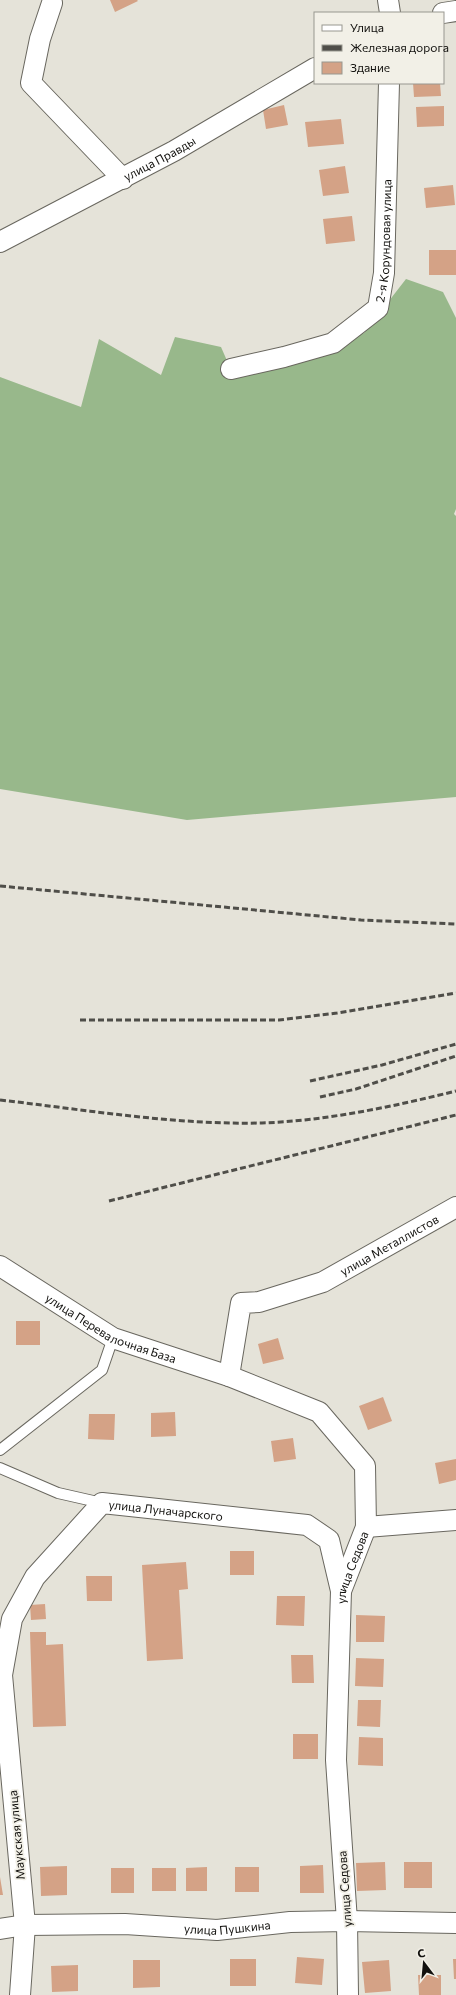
<svg xmlns="http://www.w3.org/2000/svg" width="456" height="1995" viewBox="0 0 456 1995" font-family="Commissioner,sans-serif">
  <style>
    .forest { fill: #98b88b }
    .building { fill: #d4a286 }
    .lines { fill: none; stroke-linecap: round; stroke-linejoin: round }
    .lane-casing { stroke: #69675f; stroke-width: 12 }
    .street-casing { stroke: #69675f; stroke-width: 22 }
    .lane { stroke: #fff; stroke-width: 10 }
    .street { stroke: #fff; stroke-width: 20 }
    .rail { stroke: #4f4e49; stroke-width: 3; stroke-dasharray: 6 3; stroke-linecap: butt }
    .labels { text-anchor: middle; dominant-baseline: central; stroke-width: 3.5; stroke-linejoin: round; paint-order: stroke }
    .street-label { font-size: 12px; fill: #12110e; stroke: #f2f0e7 }
  </style>
  <rect width="100%" height="100%" fill="#e5e3d9"/>
  <path class="forest" d="M406 279 443 292 456 318V509L454 514 456 516V797L187 820 0 789V377L81 407 99 339 161 375 175 337 221 347 235 379 364 333Z"/>
  <path class="building" d="M110 0H137L138 1 115 12Z
    M413 83H440L441 96 414 97Z
    M284 105 288 125 266 129 263 110Z
    M444 106V126L417 127 416 107Z
    M341 119 344 144 308 147 305 122Z
    M345 166 349 193 323 196 319 170Z
    M453 185 455 205 426 208 424 188Z
    M352 216 355 241 326 244 323 219Z
    M429 250H456V275H429Z
    M16 1321H40V1345H16Z
    M278 1338 284 1359 263 1364 258 1344Z
    M383 1397 392 1421 368 1430 359 1406Z
    M175 1412 176 1436 151 1437V1413Z
    M89 1414H115L114 1440 88 1439Z
    M293 1438 296 1459 274 1462 271 1441Z
    M456 1459V1480L439 1484 435 1463Z
    M230 1551H254V1575H230Z
    M186 1562 188 1589 179 1590 183 1659 147 1661 142 1565Z
    M86 1576H112V1601H87Z
    M277 1596H305L304 1626 276 1625Z
    M45 1604 46 1619 31 1620 30 1605Z
    M356 1615 385 1616 384 1642H356Z
    M30 1632H46V1645L63 1644 66 1726 33 1727Z
    M291 1655H313L314 1683H292Z
    M356 1658 384 1659 383 1687 355 1686Z
    M358 1700H381L380 1727 357 1726Z
    M293 1734H318V1759H293Z
    M359 1737 383 1738V1766L358 1765Z
    M385 1862 386 1890 357 1891 356 1863Z
    M404 1862H432V1888H404Z
    M323 1865 324 1893H300V1866Z
    M67 1866V1895L41 1896 40 1867Z
    M207 1867V1891H186V1868Z
    M235 1867H259V1892H235Z
    M111 1868H134V1893H111Z
    M152 1868H176V1891H152Z
    M0 1877 3 1895H0Z
    M297 1957 324 1959 322 1985 295 1983Z
    M230 1959H256V1986H230Z
    M453 1959H456V1979H454Z
    M133 1960H160V1987L133 1988Z
    M389 1960 391 1991 365 1993 362 1962Z
    M78 1965V1991L52 1992 51 1966Z
    M418 1975H441V1995H419Z"/>
  <g class="lines">
    <g class="lane-casing">
      <path id="lane" d="M0 1450 102 1370 113 1338
        M0 1468 58 1493 102 1503"/>
    </g>
    <g class="street-casing">
      <g id="street">
        <path d="M388 0 390 13"/>
        <path d="M52 3 40 39 31 83 123 179"/>
        <path d="M443 13 456 11"/>
        <path id="s1" d="M0 242 174 151 315 68"/>
        <path id="s2" d="M231 369 284 357 333 343 378 308 384 273 389 83"/>
        <path id="s3" d="M0 1266 113 1338 229 1376"/>
        <path d="M366 1527 456 1520"/>
        <path id="s4" d="M0 1929 25 1925 125 1924 217 1930 290 1922 347 1921 456 1923"/>
        <path id="s5" d="M20 1995 25 1925 2 1675 12 1619 35 1577 102 1503 307 1525 329 1540 341 1591"/>
        <path id="s6" d="M348 1995 347 1921 336 1760 341 1591 366 1527 365 1466 319 1412 229 1376 241 1303 259 1302 323 1282 456 1207"/>
      </g>
    </g>
    <use href="#lane" class="lane"/>
    <use href="#street" class="street"/>
    <path class="rail" d="M0 886 361 920 456 924
      M80 1020H279L337 1013 456 993
      M310 1081 382 1065 456 1044
      M320 1097 356 1089 456 1056
      M0 1100C87 1110 175 1125 262 1123 325 1121 396 1106 456 1091
      M109 1201 456 1115"/>
  </g>
  <g class="labels">
    <g class="street-label">
      <text stroke="none"><textPath href="#s1" startOffset="180">улица Правды</textPath></text>
      <text stroke="none"><textPath href="#s2" startOffset="230">2-я Корундовая улица</textPath></text>
      <text stroke="none"><textPath href="#s6" startOffset="937">улица Металлистов</textPath></text>
      <text stroke="none"><textPath href="#s3" startOffset="128">улица Перевалочная База</textPath></text>
      <text stroke="none"><textPath href="#s5" startOffset="590">улица Луначарского</textPath></text>
      <text stroke="none"><textPath href="#s6" startOffset="430">улица Седова</textPath></text>
      <text transform="translate(16 1835) rotate(-95)">Маукская улица</text>
      <text transform="translate(344 1889) rotate(-94)">улица Седова</text>
      <text stroke="none"><textPath href="#s4" startOffset="228">улица Пушкина</textPath></text>
    </g>
  </g>
  <rect x="314" y="12" width="130" height="72" fill="#f2f0e7" stroke="#989790"/>
  <rect x="322" y="25" width="20" height="6" fill="#ffffff" stroke="#989790"/>
  <text x="350" y="32" font-size="12" fill="#12110e">Улица</text>
  <rect x="322" y="45" width="20" height="6" fill="#4f4e49" stroke="#989790"/>
  <text x="350" y="52" font-size="12" fill="#12110e">Железная дорога</text>
  <rect x="322" y="62" width="20" height="12" fill="#d4a286" stroke="#989790"/>
  <text x="350" y="72" font-size="12" fill="#12110e">Здание</text>
  <g transform="translate(424 1963) rotate(344)" stroke="#f2f0e7" stroke-width="3" paint-order="stroke">
  <path d="M0-3L7 15L0 10L-7 15Z" fill="#12110e"/>
  <text y="-6" font-size="11" font-weight="bold" text-anchor="middle" fill="#12110e">С</text>
  </g>
</svg>
